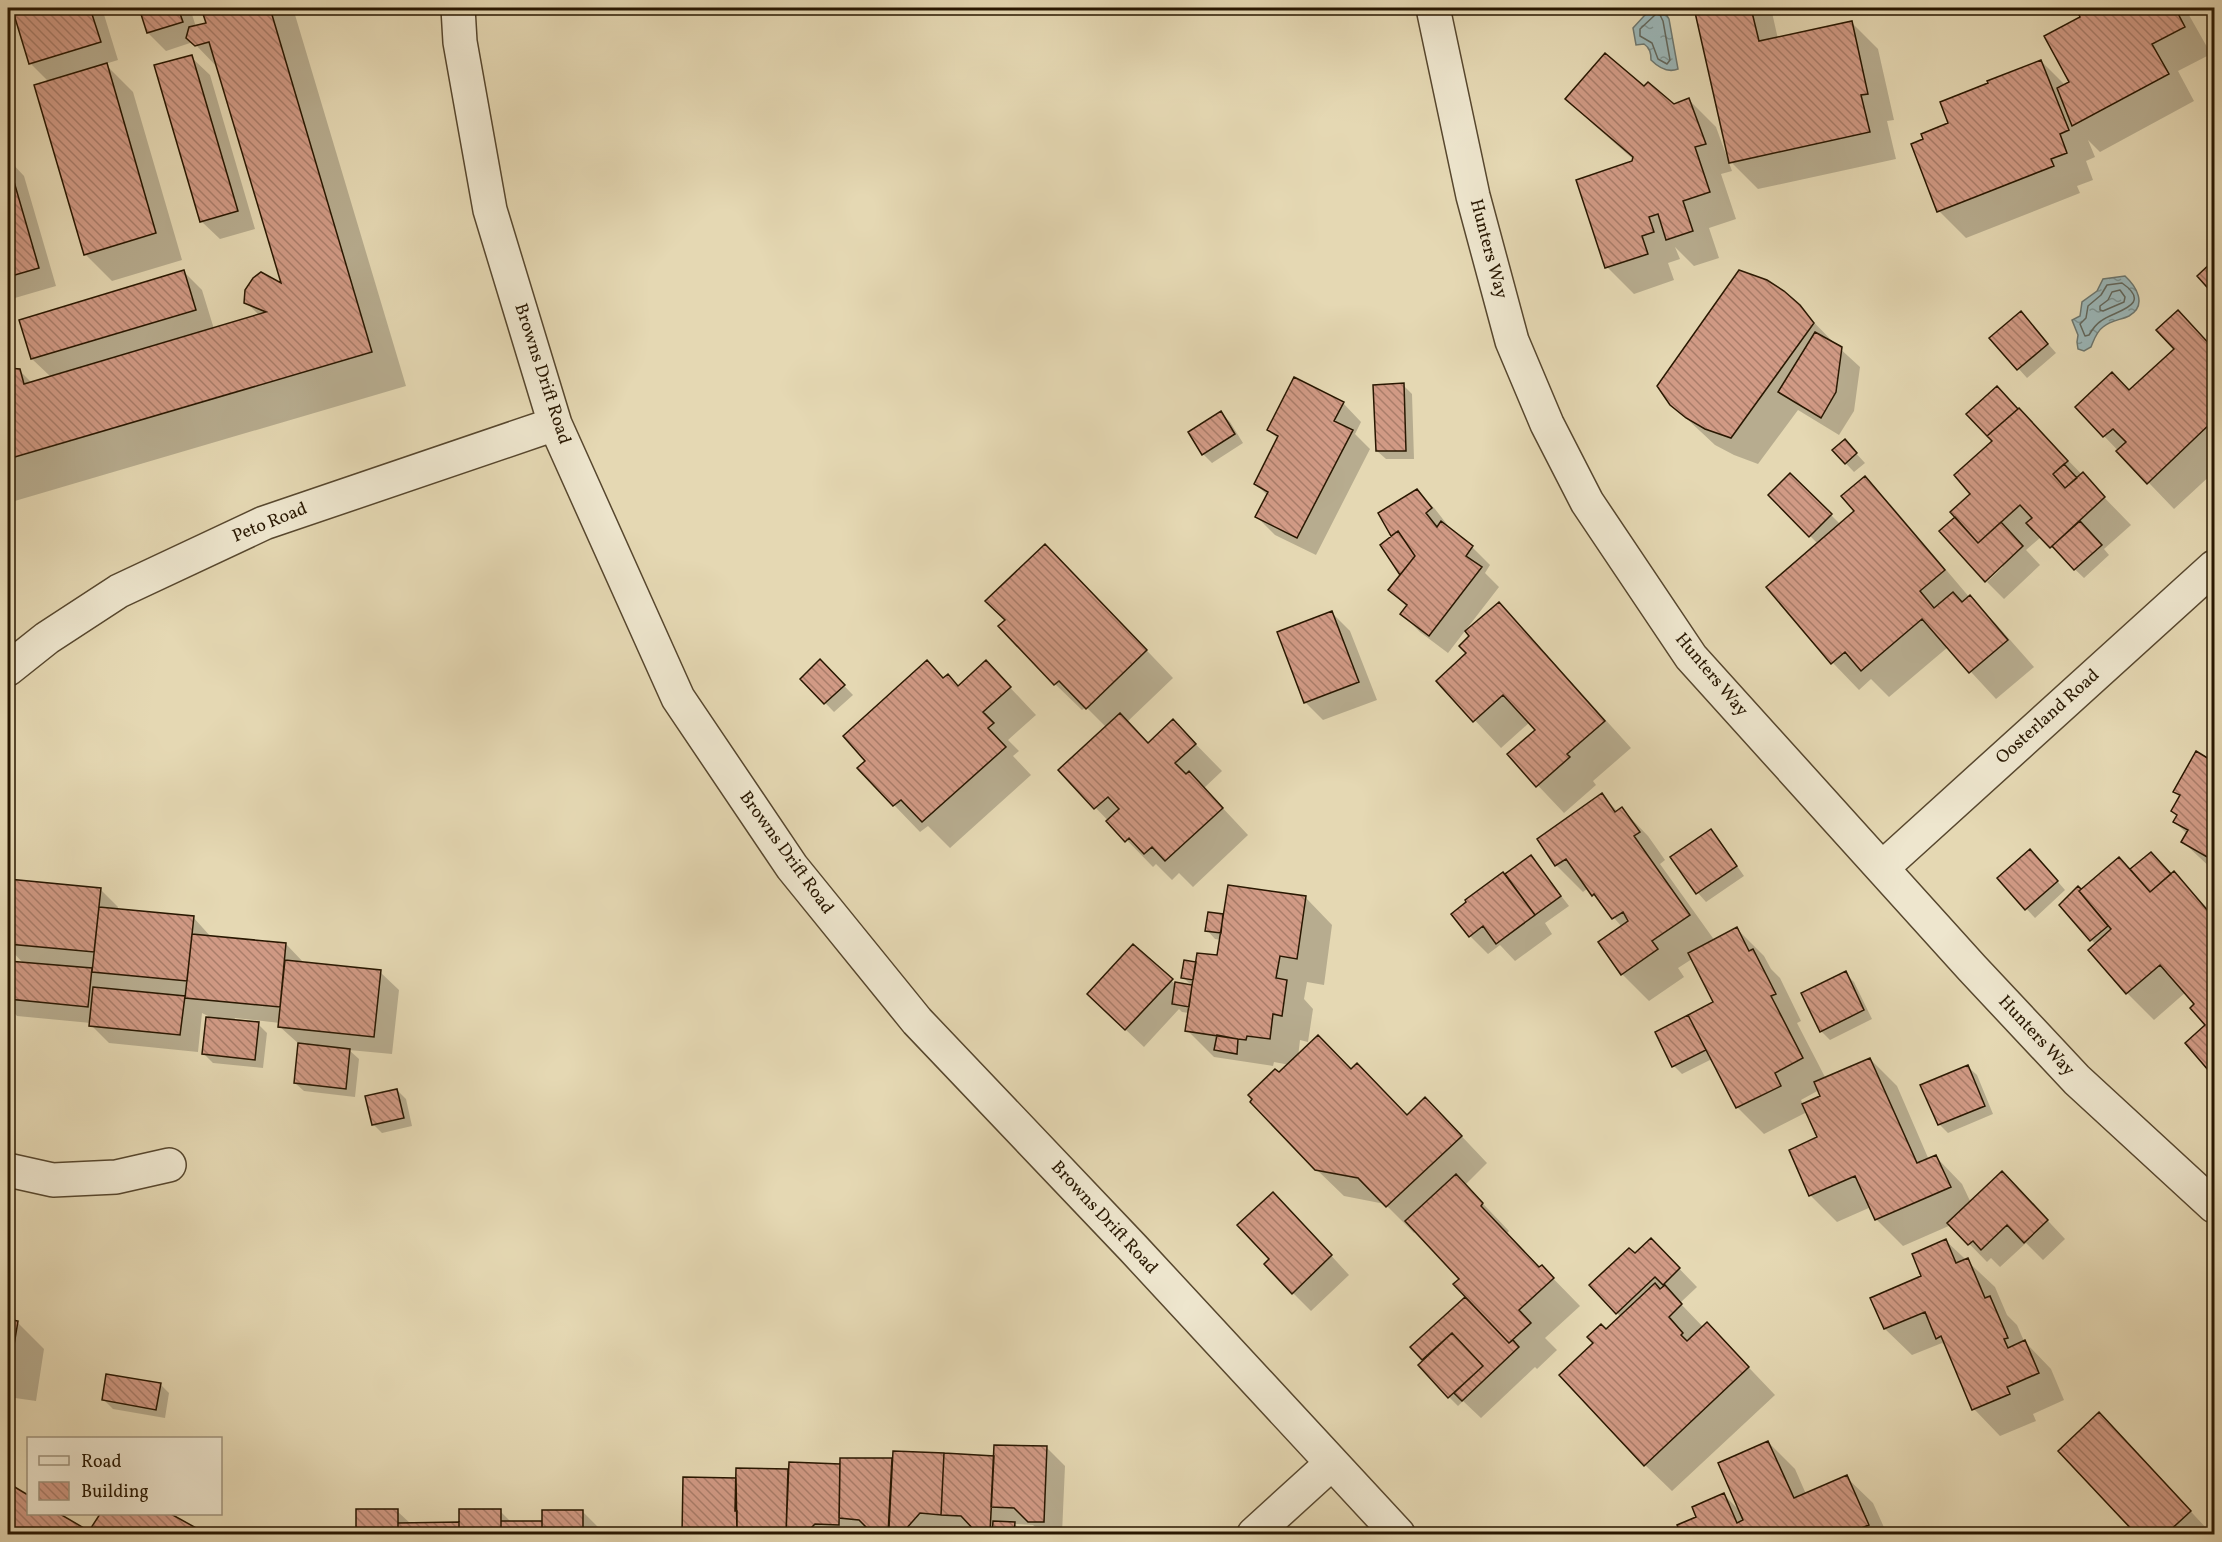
<svg xmlns="http://www.w3.org/2000/svg" width="2222" height="1542" viewBox="0 0 2222 1542" font-family="Vollkorn,serif">
  <style>
    .water { fill: url(#water-ripples); stroke: #6d776f; stroke-width: 1.5 }
    .shadow { fill: #0003; fill-rule: evenodd }
    .lines { fill: none; stroke-linecap: round; stroke-linejoin: round }
    .shore { stroke: #62675c; stroke-width: 1.5 }
    .building { fill: url(#building-back-hatch); stroke: #281701; stroke-width: 1.5 }
    .minor-casing { stroke: #57472e; stroke-width: 36 }
    .minor { stroke: #eee6ce; stroke-width: 33 }
    .labels { text-anchor: middle; dominant-baseline: central; stroke-width: 4.5; stroke-linejoin: round; paint-order: stroke }
    .street-label { font-size: 18px; fill: #281701; stroke: #eee6ce }
  </style>
  <defs>
    <pattern id="water-ripples" width="26" height="14" patternUnits="userSpaceOnUse" patternTransform="scale(1.5)"><rect width="26" height="14" fill="#9bb7b8"/><path d="M2 4q2-2 4 0t4 0M15 11q2-2 4 0t4 0" fill="none" stroke="#7e9493"/></pattern>
    <pattern id="building-back-hatch" width="6" height="6" patternUnits="userSpaceOnUse" patternTransform="scale(1.5)"><rect width="6" height="6" fill="#d19a85"/><path d="M-1 5l2 2M0 0l6 6M5-1l2 2" fill="none" stroke="#aa7d6a"/></pattern>
  </defs>
  <rect width="100%" height="100%" fill="#e5d8b3"/>
  <filter id="stains"><feTurbulence type="fractalNoise" baseFrequency=".00333" numOctaves="4"/><feColorMatrix values="0 0 0 0 .2 0 0 0 0 .09 0 0 0 0 .02 0 0 0 .5 -.17"/></filter>
  <radialGradient id="worn" r=".72"><stop offset=".6" stop-color="#630" stop-opacity="0"/><stop offset="1" stop-color="#630" stop-opacity=".3"/></radialGradient>
  <path class="water" d="M1655 8 1663 9 1669 19 1678 69C1668 73 1658 67 1651 60 1651 53 1650 48 1644 44L1636 45 1633 28 1644 16Z
    M2125 276C2136 286 2148 305 2129 316 2121 320 2111 320 2103 327 2096 332 2094 340 2091 347L2084 351 2078 349 2077 342 2078 335 2072 320 2080 316 2082 302 2097 291 2103 279Z"/>
  <path class="shadow" d="M14 8H102L118 60 105 64 133 92 182 260 112 281 85 254 49 82 30 63Z
    M141 8H190L196 27 208 24 203 8H293L406 386 8 503V370H19L32 383 51 377 32 359 184 272 202 290 214 329 260 316 246 302 283 286 218 68 193 42 166 51 148 33Z
    M1696 8H1771L1778 39 1851 22 1878 49 1894 120 1887 121 1896 159 1758 189 1730 161Z
    M2077 8 2113 9 2185 8 2211 54 2178 71 2194 101 2100 152 2088 140 2095 157 2086 161 2093 180 2077 186 2080 193 1966 238 1939 211 1950 124 2041 61 2065 85 2071 82 2082 18Z
    M191 57 210 75 255 229 220 239 201 221Z
    M1644 88 1674 106 1689 100 1716 127 1732 171 1721 174 1736 219 1709 228 1719 258 1694 266 1675 247 1680 259 1668 263 1674 280 1634 294 1607 267 1634 160 1594 125 1567 99Z
    M8 159 24 176 56 286 8 300Z
    M1798 306 1836 345 1860 367 1854 411 1839 435 1798 410 1758 464 1734 455 1715 445 1671 404Z
    M2029 322 2056 353 2027 378 1991 338Z
    M2204 339 2214 350V472L2174 509 2104 436 2130 392Z
    M1294 379 1343 403 1361 422 1355 434 1370 449 1316 555 1275 535 1257 517 1268 496 1256 484 1278 439 1269 430Z
    M1403 385 1412 394 1414 459H1386L1377 451Z
    M2019 410 2131 525 2104 549 2109 555 2084 578 2041 537 2026 550 2040 565 2004 599 1987 582 2003 567 1957 518 1972 494 1994 441Z
    M1221 413 1230 422 1243 443 1212 463 1203 454Z
    M1853 450 1865 463 1854 472 1834 451Z
    M1791 475 1841 525 1856 512 1864 478 1891 505 1970 598 1996 624 2034 667 1996 699 1948 647 1889 697 1871 679 1859 690 1833 663 1768 588 1818 544 1770 495Z
    M1417 491 1435 509 1449 527 1448 528 1472 547 1490 565 1485 573 1499 587 1448 653 1420 632 1402 614 1407 607 1390 590 1402 575 1394 536 1380 514Z
    M1072 572 1173 678 1127 722 1149 744 1173 721 1222 771 1204 788 1248 835 1193 887 1179 873 1172 880 1156 864 1153 867 1060 771 1107 728 1086 707 1082 710 1055 684Z
    M1499 604 1525 631 1631 748 1593 781 1596 785 1564 813 1509 755 1537 730 1530 722 1501 748 1438 681 1468 653Z
    M1332 613 1350 631 1377 700 1323 720 1305 702Z
    M820 661 853 695 834 712 802 679Z
    M986 662 1036 715 1008 740 1019 751 1013 756 1031 775 950 848 928 826 920 832 894 805 944 680 959 688Z
    M2197 754 2214 764V871L2183 842 2187 834 2175 822 2178 816 2173 811 2180 797 2175 791Z
    M1602 795 1618 812 1622 809 1648 836 1665 860 1660 864 1715 941 1737 929 1764 956 1771 969 1780 978 1801 1021 1797 1023 1826 1079 1870 1059 1897 1086 1929 1160 1936 1157 1962 1184 1971 1203 2020 1191 2065 1239 2043 1260 2026 1243 2000 1267 1991 1258 1987 1262 1951 1225 1903 1246 1877 1220 1871 1207 1837 1222 1810 1195 1819 1138 1807 1112 1764 1134 1737 1107 1712 1059 1682 1074 1674 1066 1657 1033 1715 1003 1692 959 1678 968 1684 977 1649 1001 1622 974V927L1588 888 1583 892 1556 865 1539 839ZM1819 1090 1822 1097 1803 1105 1801 1100Z
    M1710 831 1719 840 1744 876 1706 902 1698 893 1673 857Z
    M2150 854 2171 876 2174 873 2214 915V1075L2187 1043 2207 1025 2196 1004 2186 992 2154 1020 2127 993 2090 950 2096 945 2061 905 2078 888 2081 891 2131 871Z
    M1531 857 1569 906 1545 923 1552 934 1515 961 1500 945 1488 954 1470 936 1503 874 1510 881Z
    M2039 860 2065 890 2035 918 1999 878Z
    M10 880 100 889 118 907V910L193 917 211 937 286 944 304 963 380 972 399 990 392 1054 349 1050 359 1059 355 1097 304 1091 295 1083 299 1044 279 1026 280 1023 235 1018 234 1021 258 1024 267 1033 263 1068 213 1063 204 1054 208 1016 202 1013 198 1052 109 1043 91 1025V1023L17 1016 8 1006V962L24 964 8 947Z
    M1306 898 1332 925 1324 985 1307 982 1304 999 1313 1009 1308 1042 1300 1040 1298 1057 1351 1071 1407 1116 1452 1126 1487 1163 1465 1185 1509 1231 1507 1233 1540 1269 1542 1267 1580 1306 1545 1338 1557 1350 1537 1369 1535 1367 1481 1418 1463 1401 1458 1406 1449 1397 1425 1361 1412 1348 1480 1311 1461 1280 1416 1231 1414 1233 1385 1204 1344 1196 1316 1169 1279 1075 1290 1065 1274 1062 1273 1066 1214 1057 1187 1030 1189 1013 1182 1012 1179 1009 1144 1047 1107 1012 1133 946 1175 984 1192 986 1183 977 1197 964 1218 957 1221 940 1215 939 1207 930 1209 914 1225 916ZM1467 1351 1490 1370 1487 1372Z
    M1845 973 1854 982 1872 1019 1830 1040 1821 1031Z
    M1968 1067 1977 1075 1993 1114 1948 1133 1939 1124Z
    M397 1090 406 1099 412 1126 382 1133 373 1124Z
    M1291 1212 1349 1275 1311 1311 1293 1293 1271 1259Z
    M1946 1241 1995 1287 2007 1315 2017 1325 2024 1341 2051 1369 2064 1400 2033 1414 2036 1421 2000 1436 1974 1409 1948 1348 1942 1343 1912 1355 1885 1329 1872 1298 1923 1276Z
    M1635 1255 1669 1258 1697 1287 1680 1303 1703 1327 1733 1351 1775 1395 1672 1491 1645 1465 1606 1331 1621 1317 1591 1286Z
    M8 1321 17 1322 44 1349 36 1401 8 1397Z
    M160 1384 169 1393 165 1418 113 1409 104 1400Z
    M2117 1432 2208 1530 2204 1534H2138L2060 1451Z
    M1768 1442 1795 1469 1806 1494 1846 1477 1873 1503 1887 1534H1683L1679 1526 1698 1518 1724 1495 1740 1511Z
    M1047 1448 1065 1466 1062 1534H1043L1033 1525 1015 1524 1023 1534H981L965 1532 967 1534H684L685 1479H737L738 1469 789 1471 842 1466V1460L995 1458Z
    M8 1485 28 1497V1514H57L90 1533 101 1514H168L204 1534H8Z
    M397 1511 411 1524H460L500 1511 512 1523H543L582 1511 600 1529 601 1534H274V1529L357 1530Z"/>
  <g class="lines">
    <path class="shore" d="M1656 14 1660 15 1663 21 1670 60 1667 64 1658 59 1652 43 1640 36V29Z
      M2122 283C2155 306 2113 311 2101 321 2096 324 2092 330 2089 335L2085 336 2080 324 2086 318 2088 306 2101 295 2107 285Z
      M2120 290 2125 297 2124 302 2103 311 2100 310V306L2108 300 2112 292Z"/>
  </g>
  <path class="building" d="M12 8H90L101 42 29 64Z
    M139 8H178L183 22 147 33Z
    M201 8H270L372 352 8 459V368L20 369 24 384 266 312 244 303 245 290 253 278 261 272 281 283 209 42 195 46 186 38 189 27 206 23Z
    M1694 8H1751L1759 41 1852 21 1868 94 1861 95 1870 132 1729 163Z
    M2075 8H2108L2109 10 2113 8H2175L2185 27 2152 44 2169 74 2072 126 2057 88 2069 82 2044 36 2080 17Z
    M1605 53 1644 86 1648 82 1674 104 1689 98 1706 144 1695 147 1710 192 1683 201 1693 231 1666 240 1658 214 1649 217 1654 232 1642 236 1648 254 1605 268 1576 180 1632 161 1633 157 1565 99Z
    M192 55 238 211 200 222 154 65Z
    M2041 60 2069 130 2060 134 2067 153 2051 159 2054 166 1937 212 1911 144 1923 139 1921 134 1948 123 1940 102 1988 83 1987 81Z
    M107 63 156 233 84 255 34 85Z
    M8 161 39 268 8 277Z
    M2214 260V295L2197 276Z
    M184 270 196 310 31 359 19 320Z
    M1739 270 1767 280 1784 291 1800 305 1814 323 1731 438 1705 429 1686 418 1670 405 1657 386Z
    M2178 310 2214 349V420L2147 484 2116 451 2126 442 2113 429 2103 437 2075 407 2112 372 2129 390 2174 349 2156 330Z
    M2021 311 2048 344 2017 370 1989 338Z
    M1815 332 1842 347 1836 392 1821 418 1778 392Z
    M1294 377 1344 402 1334 421 1353 430 1297 538 1255 517 1268 492 1254 484 1278 436 1267 430Z
    M1404 383 1406 451H1376L1373 385Z
    M1997 386 2018 409 1987 436 1966 414Z
    M2019 408 2068 461 2053 474 2065 488 2083 472 2105 497 2050 548 2026 523 2032 518 2020 505 1978 543 1950 512 1970 494 1954 475 1992 441 1987 436Z
    M1221 411 1235 434 1202 455 1188 432Z
    M1845 439 1857 453 1845 464 1832 450Z
    M2064 464 2077 478 2065 488 2053 474Z
    M1790 473 1832 514 1809 537 1768 495Z
    M1865 476 1945 570 1920 591 1934 608 1953 592 1962 602 1970 595 2008 640 1969 673 1922 619 1861 671 1845 652 1831 664 1766 587 1854 511 1841 496Z
    M1417 489 1432 508 1426 513 1437 527 1441 521 1473 546 1466 556 1482 567 1429 636 1400 614 1407 605 1388 590 1415 556 1398 531 1391 536 1378 513Z
    M1955 517 1978 543 2001 522 2023 546 1985 582 1939 531Z
    M2080 521 2102 545 2074 570 2052 546Z
    M1398 531 1415 556 1400 575 1380 545Z
    M1045 544 1147 650 1086 709 1059 681 1054 685 998 626 1005 620 985 601Z
    M1499 602 1605 721 1567 754 1570 757 1536 787 1507 754 1535 730 1503 695 1473 722 1436 681 1466 653 1459 646 1469 636 1465 631Z
    M1332 611 1359 682 1304 703 1277 632Z
    M820 659 845 685 824 704 800 679Z
    M927 660 943 678 948 674 958 686 986 660 1011 687 983 712 994 723 988 728 1006 747 922 822 901 800 893 806 857 768 865 761 843 736Z
    M1120 713 1148 743 1173 719 1196 744 1175 763 1186 774 1189 771 1223 808 1165 861 1152 847 1144 854 1129 838 1125 842 1106 821 1119 809 1108 797 1094 809 1058 770Z
    M2196 751 2214 762V861L2181 842 2188 830 2173 822 2177 815 2171 811 2180 795 2173 792Z
    M1602 793 1615 812 1622 807 1640 832 1634 836 1690 915 1652 941 1658 949 1621 975 1598 942 1628 921 1623 912 1612 919 1594 894 1592 896 1566 859 1555 866 1537 839Z
    M1711 829 1737 866 1696 894 1670 857Z
    M2030 849 2058 881 2025 910 1997 878Z
    M2151 852 2171 874 2150 892 2130 869Z
    M1531 855 1561 896 1535 915 1505 874Z
    M2119 857 2150 892 2174 871 2214 918V1077L2185 1043 2205 1025 2190 1008 2194 1004 2160 965 2126 994 2088 950 2111 929 2079 891Z
    M1503 872 1535 915 1496 944 1483 926 1469 937 1451 914 1466 902 1465 900Z
    M8 879 101 888 94 952 8 944Z
    M1228 885 1306 896 1297 959 1280 956 1276 978 1287 980 1282 1016 1273 1014 1270 1039 1247 1036 1246 1040 1238 1039 1185 1031 1197 953 1217 955Z
    M2078 886 2081 889 2079 891 2108 926 2090 941 2059 905Z
    M99 907 194 916 187 981 92 972Z
    M1208 912 1223 914 1221 933 1205 931Z
    M1737 927 1749 951 1753 949 1776 994 1771 996 1803 1058 1775 1073 1781 1086 1736 1108 1688 1015 1713 1002 1688 953Z
    M192 934 286 943 280 1007 185 998Z
    M1133 944 1173 979 1125 1030 1087 994Z
    M285 960 381 970 374 1037 278 1027Z
    M1184 960 1196 962 1193 980 1181 978Z
    M8 961 92 968 88 1007 8 999Z
    M1846 971 1864 1010 1820 1032 1801 993Z
    M1175 982 1192 985 1189 1007 1172 1004Z
    M93 987 185 996 180 1035 89 1026Z
    M1688 1015 1706 1050 1672 1067 1655 1032Z
    M206 1017 259 1022 255 1060 202 1054Z
    M1217 1035 1238 1039 1237 1054 1214 1050Z
    M1318 1035 1351 1069 1357 1063 1407 1115 1425 1097 1462 1136 1386 1207 1358 1178 1315 1170 1250 1102 1252 1099 1248 1095 1275 1069 1279 1072Z
    M298 1043 350 1049 346 1089 294 1083Z
    M1870 1058 1917 1163 1936 1155 1951 1187 1875 1220 1855 1176 1809 1196 1789 1150 1817 1137 1802 1104 1820 1096 1814 1082Z
    M1968 1065 1985 1106 1938 1125 1920 1085Z
    M397 1089 404 1118 372 1125 365 1096Z
    M2002 1171 2048 1220 2024 1243 2007 1225 1981 1250 1973 1241 1968 1245 1947 1223Z
    M1456 1174 1483 1203 1481 1206 1539 1267 1542 1265 1554 1278 1519 1310 1531 1323 1509 1343 1453 1284 1459 1279 1405 1221Z
    M1273 1192 1332 1255 1292 1294 1264 1264 1269 1259 1237 1225Z
    M1651 1238 1680 1268 1663 1285 1655 1277 1616 1314 1589 1285 1629 1248 1635 1253Z
    M1946 1239 1956 1263 1968 1258 1985 1298 1990 1296 2008 1338 2004 1339 2008 1348 2025 1340 2039 1373 2007 1387 2010 1394 1972 1410 1941 1336 1936 1339 1925 1312 1884 1329 1870 1298 1921 1276 1912 1254Z
    M1655 1283 1660 1289 1665 1285 1682 1304 1669 1317 1683 1333 1681 1335 1687 1341 1707 1322 1749 1367 1644 1466 1559 1375 1593 1343 1587 1337 1601 1324 1606 1329Z
    M1465 1297 1509 1343 1513 1340 1519 1347 1462 1401 1454 1393 1483 1366 1452 1333 1422 1360 1410 1347Z
    M8 1319 18 1321 9 1375H8Z
    M1452 1333 1483 1366 1448 1398 1418 1365Z
    M106 1374 161 1383 156 1410 102 1400Z
    M2099 1412 2191 1511 2166 1534H2136L2058 1451Z
    M1768 1441 1794 1498 1847 1475 1869 1525 1846 1534H1681L1677 1525 1696 1517 1692 1507 1724 1493 1737 1523 1743 1520 1718 1463Z
    M994 1445 1047 1446 1044 1522H1028L1014 1508 991 1507Z
    M893 1451 944 1453 941 1515 920 1513 905 1530 889 1528Z
    M944 1453 994 1456 990 1532H976L961 1516 941 1515Z
    M840 1458H892L888 1534H873L859 1520 839 1518Z
    M789 1462 840 1464 839 1525 815 1524 805 1534H786Z
    M736 1468 788 1469 786 1534H760L757 1531 737 1530V1511H735Z
    M683 1477 736 1478 737 1534H682Z
    M8 1483 28 1495V1514H60L89 1531 87 1534H8Z
    M356 1509H398V1534H356Z
    M459 1509H501V1534H459Z
    M542 1510H583V1534H542Z
    M100 1514H171L207 1534H87Z
    M501 1521H542V1534H501Z
    M993 1521 1015 1522 1014 1534H992Z
    M459 1522V1534H398V1523Z
    M273 1528H314V1534H273Z
    M314 1528H356V1534H314Z
    M916 1529 940 1530V1534H916Z
    M940 1530H965L964 1534H940Z"/>
  <g class="lines">
    <g class="minor-casing">
      <path id="minor" d="M458 8 460 42 490 210 555 424 678 698 792 867 917 1021 1133 1248 1398 1534
        M1433 8 1473 196 1512 341 1547 424 1587 502 1691 657 1972 968 2077 1080 2214 1206
        M8 669 47 638 119 591 264 523 555 424
        M1882 868 2214 567
        M8 1170 53 1180 116 1177 169 1165
        M1254 1534 1332 1463"/>
    </g>
    <use href="#minor" class="minor"/>
  </g>
  <g class="labels">
    <g class="street-label">
      <text transform="translate(1488 249) rotate(75)">Hunters Way</text>
      <text transform="translate(542 374) rotate(72)">Browns Drift Road</text>
      <text transform="translate(270 523) rotate(-22)">Peto Road</text>
      <text transform="translate(1711 675) rotate(50)">Hunters Way</text>
      <text transform="translate(2048 717) rotate(-42)">Oosterland Road</text>
      <text transform="translate(786 853) rotate(54)">Browns Drift Road</text>
      <text transform="translate(2036 1036) rotate(47)">Hunters Way</text>
      <text transform="translate(1104 1218) rotate(47)">Browns Drift Road</text>
    </g>
  </g>
  <rect width="2222" height="1542" fill="none" stroke="#e5d8b3" stroke-width="30"/>
  <rect x="9" y="9" width="2204" height="1524" fill="none" stroke="#281701" stroke-width="3"/>
  <rect x="15" y="15" width="2192" height="1512" fill="none" stroke="#281701" stroke-width="1.5"/>
  <rect x="27" y="1437" width="195" height="78" fill="#eee6ce" stroke="#9f937c" stroke-width="1.5"/>
  <rect x="39" y="1456" width="30" height="9" fill="#eee6ce" stroke="#9f937c" stroke-width="1.5"/>
  <text x="81" y="1467" font-size="18" fill="#281701">Road</text>
  <rect x="39" y="1482" width="30" height="18" fill="url(#building-back-hatch)" stroke="#9f937c" stroke-width="1.5"/>
  <text x="81" y="1497" font-size="18" fill="#281701">Building</text>
  <rect width="100%" height="100%" filter="url(#stains)"/>
  <rect width="100%" height="100%" fill="url(#worn)"/>
</svg>
